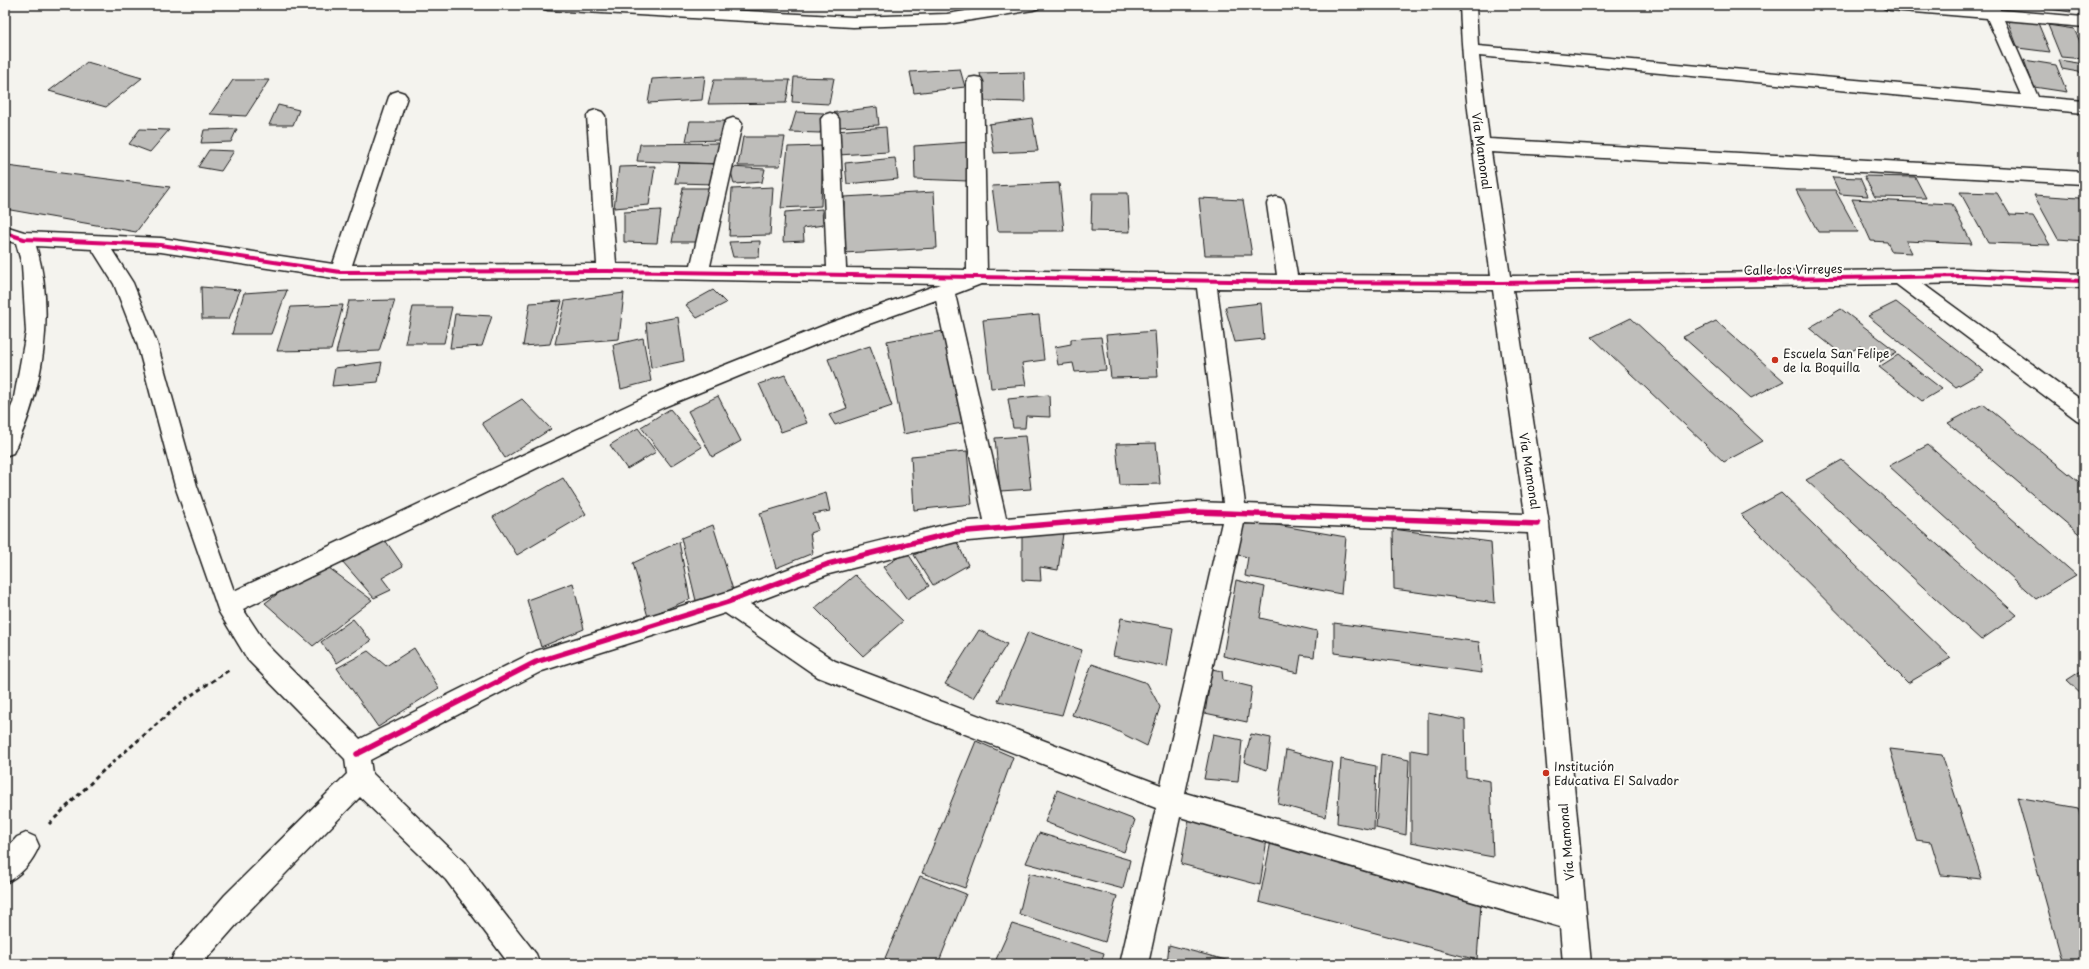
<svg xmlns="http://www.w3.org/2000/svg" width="2089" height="969" viewBox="0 0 2089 969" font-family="'Playpen Sans',sans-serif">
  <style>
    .building { fill: #bebdba; stroke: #1c1c1c }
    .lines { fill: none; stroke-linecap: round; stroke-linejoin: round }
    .minor-casing { stroke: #1c1c1c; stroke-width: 3 }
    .path { stroke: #1c1c1c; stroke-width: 3; stroke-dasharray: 4.5 3.5; stroke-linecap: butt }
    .minor { fill: #fdfcf7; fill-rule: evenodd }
    .cycleway-far1-casing { stroke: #fdfcf7; stroke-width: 6 }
    .cycleway-casing { stroke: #fdfcf7; stroke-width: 8 }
    .cycleway-far1 { stroke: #d6006c; stroke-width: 4 }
    .cycleway { stroke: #d6006c; stroke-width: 5.5 }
    .poi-dot { fill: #c8321e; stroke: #fdfcf7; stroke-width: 1.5 }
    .labels { text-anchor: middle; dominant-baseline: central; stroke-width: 4; stroke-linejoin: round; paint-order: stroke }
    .street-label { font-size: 12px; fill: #1c1c1c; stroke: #fdfcf7 }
    .poi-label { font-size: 12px; fill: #1c1c1c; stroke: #fdfcf7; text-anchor: start }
  </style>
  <rect width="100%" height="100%" fill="#f4f3ee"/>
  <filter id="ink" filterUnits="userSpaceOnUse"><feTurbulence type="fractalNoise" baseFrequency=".025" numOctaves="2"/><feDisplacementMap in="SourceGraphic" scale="8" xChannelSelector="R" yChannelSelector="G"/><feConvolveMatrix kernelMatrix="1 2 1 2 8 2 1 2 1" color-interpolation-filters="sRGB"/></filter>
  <g filter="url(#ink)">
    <path class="building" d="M2040 5H2068L2071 12 2042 8Z
      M2007 19 2038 23 2050 52 2018 48Z
      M2048 25 2074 29 2084 50V59L2061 57Z
      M2024 60 2056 65 2067 92 2034 87Z
      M2059 60 2084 64V73L2062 69Z
      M87 62 142 78 106 107 49 91Z
      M960 69 965 87 914 93 910 72Z
      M1024 72 1025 102 985 101 980 73Z
      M705 76 702 100 648 103 652 79Z
      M794 77 834 78 829 104 792 102Z
      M233 80H269L246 116 210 114Z
      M714 80H790L786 103 708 104Z
      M278 105 299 110 293 125H269Z
      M877 107 879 125 838 127 830 113Z
      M796 112 824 113 820 133 790 132Z
      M1032 118 1038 151 994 153 989 124Z
      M690 121H727L722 140 686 141Z
      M886 127 888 152 838 155 836 131Z
      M140 129 169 130 150 152 129 144Z
      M237 129 231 142 201 143 204 130Z
      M743 137H785L780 166H738Z
      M970 142 968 181 915 179 914 146Z
      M723 143 720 164 637 161 640 144Z
      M823 146 821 206 781 208 788 147Z
      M209 150 234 151 221 171 198 167Z
      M895 158 898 179 847 184 845 163Z
      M679 163 720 164 715 184 675 183Z
      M7 166 170 187 136 232 5 209V169Z
      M655 166 649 205 614 208 619 167Z
      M730 167 765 169 762 182 734 184Z
      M1864 176 1915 177 1926 198 1875 197Z
      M1832 177 1860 178 1868 196 1840 194Z
      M1059 183 1064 231H998L992 186Z
      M773 187 770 235 729 236 732 189Z
      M683 188H713L703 242H672Z
      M1796 190H1835L1858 232H1818Z
      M934 192 937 248 843 253 844 197Z
      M1960 192 1997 193 2010 215 2033 216 2050 245 1988 243Z
      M1092 193H1128L1130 232 1091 231Z
      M2034 195 2079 198 2084 207V241L2058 239Z
      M1199 198 1243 200 1252 255H1205Z
      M1852 199 1952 204 1972 244 1906 241 1912 253 1892 252 1887 242 1871 241Z
      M822 209 823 225 803 228 804 241 783 242 785 212Z
      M661 210 657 243 624 242V212Z
      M760 241 759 257H733L729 242Z
      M201 287 240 290 229 319H202Z
      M287 290 271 334H232L244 293Z
      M713 290 726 303 697 318 686 305Z
      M624 293 619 339 555 344 565 301Z
      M395 300 379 351 336 353 349 301Z
      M562 301 550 344 523 346 530 303Z
      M1896 302 1984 371 1956 387 1868 316Z
      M1261 303 1264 339 1235 342 1225 307Z
      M343 305 331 350 277 351 291 307Z
      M413 307H452L444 343H405Z
      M1841 309 1897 352 1880 362 1860 346 1844 356 1809 328Z
      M455 314 492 316 482 346 450 348Z
      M1039 315 1044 360 1022 363 1026 385 991 388 983 320Z
      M678 317 684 361 651 368 646 323Z
      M1631 318 1763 441 1724 462 1592 337Z
      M1716 321 1784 381 1751 398 1683 337Z
      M949 330 962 423 903 434 887 341Z
      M1155 331 1158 377 1111 378 1106 335Z
      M1101 337 1106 370 1075 372 1073 363 1058 365 1055 347 1071 344V339Z
      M643 338 651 381 621 389 613 345Z
      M870 346 892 406 835 425 829 415 847 408 828 359Z
      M1898 355 1942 389 1922 401 1879 367Z
      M382 362 378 382 332 386 335 368Z
      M785 375 807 423 781 432 759 384Z
      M1049 395 1050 417 1026 416 1025 428H1013L1008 399Z
      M718 396 741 441 712 457 688 411Z
      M522 399 551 429 505 458 482 423Z
      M1983 404 2084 486V538L1948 423Z
      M670 409 702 447 671 466 641 427Z
      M638 428 656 452 627 469 610 445Z
      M1025 436 1031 489 1000 491 995 438Z
      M1156 443 1160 484 1120 485 1116 444Z
      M1928 445 2076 575 2036 599 1889 466Z
      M967 451 972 504 914 510 911 456Z
      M1842 460 2017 615 1981 640 1806 480Z
      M563 478 586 514 517 555 493 517Z
      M826 493 830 511 813 514 818 530 810 533 813 553 776 568 760 513Z
      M1781 493 1951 658 1908 683 1741 515Z
      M1242 519 1346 537 1341 594 1245 576 1248 557 1238 555Z
      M713 525 733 590 697 605 681 538Z
      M1064 526 1058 570 1040 567 1041 581 1022 580V530Z
      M1393 529 1491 542 1495 603 1394 589Z
      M954 536 968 565 933 585 914 555Z
      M385 540 403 566 382 578 391 590 374 598 342 561Z
      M679 542 690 599 648 617 633 563Z
      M907 552 929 586 907 599 883 567Z
      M321 562 372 600 313 646 265 603Z
      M855 575 903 621 863 656 815 608Z
      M1236 580 1265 587 1260 618 1317 631 1314 657 1301 655 1298 673 1223 656Z
      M573 583 584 629 541 647 527 600Z
      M1121 618 1173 628 1167 667 1113 656Z
      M353 619 371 641 337 663 321 642Z
      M1334 623 1479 642 1482 673 1334 653Z
      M979 630 1007 644 973 698 945 684Z
      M1028 632 1082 650 1062 715 998 701Z
      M414 648 439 688 378 727 337 668 368 651 386 666Z
      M1092 664 1147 683 1160 707 1147 746 1111 728 1072 715Z
      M1212 669 1222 671 1223 680 1252 687 1247 722 1205 713Z
      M2084 669V696L2067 680Z
      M1428 713 1465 720 1466 777 1490 781 1493 857 1411 842V750L1428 753Z
      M1213 734 1242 740 1238 782 1204 779Z
      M1251 734 1271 738 1267 770 1244 762Z
      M976 741 1013 757 965 888 922 873Z
      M1890 749 1942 755 1982 879 1941 875 1931 842 1916 840Z
      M1286 750 1333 763 1325 817 1278 804Z
      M1381 754 1409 760 1406 835 1376 828Z
      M1341 759 1376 766 1374 830 1337 823Z
      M1057 790 1135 820 1124 852 1045 822Z
      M2017 797 2078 808 2084 828V964H2063Z
      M1189 818 1267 839 1260 885 1181 864Z
      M1039 833 1130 860 1123 889 1026 863Z
      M1271 841 1481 903 1477 960 1259 902Z
      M1029 873 1117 896 1105 942 1019 914Z
      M920 876 966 894 938 964H899L885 958Z
      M1012 924 1104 953 1101 964H994Z
      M1169 945 1241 964H1167Z"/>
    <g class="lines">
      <g class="minor-casing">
        <path id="minor" d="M540 5H636L853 17 947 14 1003 5H1041L1039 8 1033 10 947 24 853 27 548 10 542 8Z
          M1460 5H1476L1478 46 2021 95 1987 18 1890 10 1884 8 1882 5H1946L1984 8 1983 5H1999L2000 10 2084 17V27L2004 20 2038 97 2084 101V113L1479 56 1489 139 2084 172V184L1491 152 1510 276 1963 269 2084 274V288L1963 283 1923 284 2084 402V423L2077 420 1896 284 1513 290 1549 524 1591 964H1563L1560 927 1180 817 1148 964H1120L1156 808 818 677 725 613 542 671 370 760 372 773 464 862 536 954 540 964H509L446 880 360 797 245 915 202 964H170L174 954 225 895 347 774 345 759 248 660 219 612 175 486 137 343 114 284 92 249 36 246C56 311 43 393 13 453L5 456V421L13 403 26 332 22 265 16 243 5 240V226L24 232 161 238 333 264 389 97 392 93 398 91 404 93 407 97 352 265 597 264 587 116 590 112 596 110 602 112 605 116 616 264 691 265 724 124 727 120 733 118 739 120 742 124 710 266 827 267 821 119 824 115 830 113 836 115 839 119 846 268 967 270V82L969 78 975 77 981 78 983 82 987 270 1277 275 1267 204 1269 199 1276 197 1283 199 1285 204 1297 275 1491 276C1478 186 1463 96 1460 5ZM112 250 161 252 340 279 607 278 940 284 830 323 650 395 234 591 197 486 157 343 133 283ZM981 284 1197 288 1223 503 1195 502 1006 518 955 294ZM1217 288 1493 290 1525 514 1245 504ZM936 300 984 520 956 522 828 554 727 592 536 651 360 739 266 644 243 609 664 407 844 333ZM1195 522H1222L1161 785 835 661 750 604 829 574 956 542ZM1244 523 1528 533 1558 899 1185 793Z
          M26 833 35 837 39 846C33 861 20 877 5 883V850L17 837Z"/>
      </g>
      <path class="path" d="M49 824 105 769 187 698 229 670"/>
      <use href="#minor" class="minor"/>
      <g class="cycleway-far1-casing">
        <path id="cycleway-far1" d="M5 233 24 239 161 245 340 272 607 271 1288 282 1502 283 1963 276 2084 281"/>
      </g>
      <g class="cycleway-casing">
        <path id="cycleway" d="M357 754 536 662 728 602 828 564 956 532 1195 512 1538 524"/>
      </g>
      <use href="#cycleway-far1" class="cycleway-far1"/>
      <use href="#cycleway" class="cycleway"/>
    </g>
  </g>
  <g class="poi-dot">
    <circle cx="1775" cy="360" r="4"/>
    <circle cx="1546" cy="773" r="4"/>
  </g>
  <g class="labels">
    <g class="street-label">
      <text transform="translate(1482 151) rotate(82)">Vía Mamonal</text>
      <text transform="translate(1793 269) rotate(-1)">Calle los Virreyes</text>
      <text transform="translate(1530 471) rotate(81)">Vía Mamonal</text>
      <text transform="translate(1566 842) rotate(-95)">Vía Mamonal</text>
    </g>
    <g class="poi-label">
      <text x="1783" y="353">Escuela San Felipe<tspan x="1783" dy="14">de la Boquilla</tspan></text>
      <text x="1554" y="766">Institución<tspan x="1554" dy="14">Educativa El Salvador</tspan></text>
    </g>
  </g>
  <rect width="2089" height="969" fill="none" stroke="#fdfcf7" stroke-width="20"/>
  <rect x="10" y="10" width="2069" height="949" fill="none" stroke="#1c1c1c" stroke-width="1.5" filter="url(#ink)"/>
</svg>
